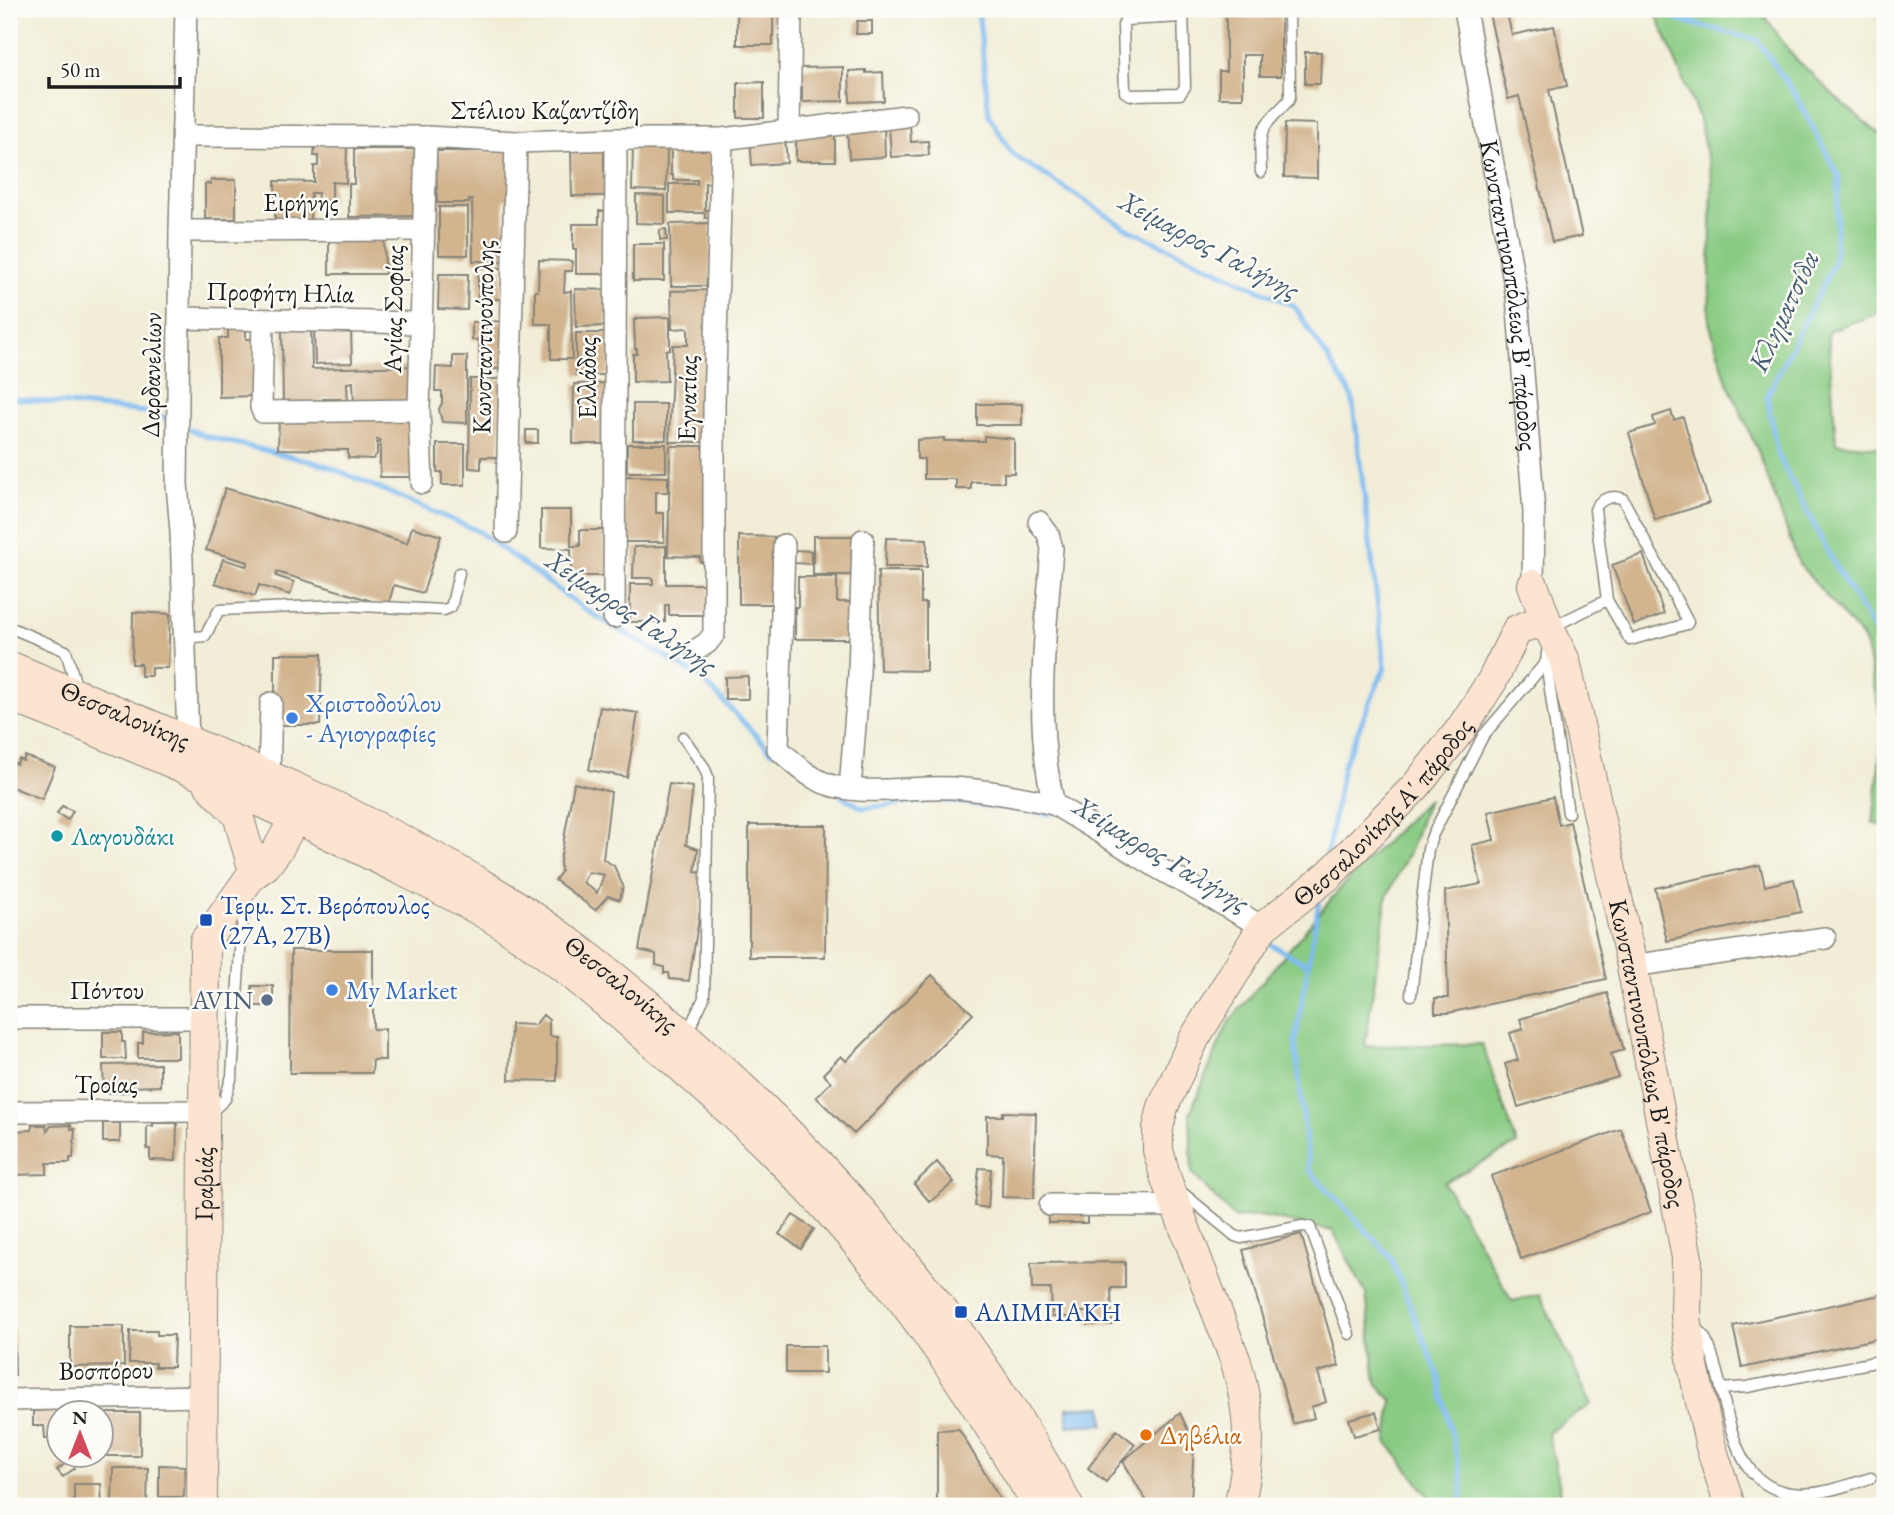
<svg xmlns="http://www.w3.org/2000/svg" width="1894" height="1515" viewBox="0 0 1894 1515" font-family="'EB Garamond',serif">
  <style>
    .green { fill: #89cb83; stroke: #527450; stroke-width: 2 }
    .water { fill: #7fbbf1; stroke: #4e6c86; stroke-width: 2 }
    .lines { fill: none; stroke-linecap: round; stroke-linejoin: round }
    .stream { stroke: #7fbbf1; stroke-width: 5 }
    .building { fill: #d2b48e; fill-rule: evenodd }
    .lane-casing { stroke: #86847a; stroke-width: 13 }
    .street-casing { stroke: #86847a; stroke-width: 24 }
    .secondary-casing { stroke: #86847a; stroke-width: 32 }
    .lane { stroke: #fff; stroke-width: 10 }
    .street { stroke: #fff; stroke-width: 21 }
    .secondary { stroke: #fde4d0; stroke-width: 30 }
    .shop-dot { fill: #3f7fe0; stroke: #fdfcf7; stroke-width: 2.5 }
    .culture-dot { fill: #0f9aa8; stroke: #fdfcf7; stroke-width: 2.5 }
    .transit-dot { fill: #1a4fb4; stroke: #fdfcf7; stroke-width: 2.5 }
    .service-dot { fill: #5c6f8a; stroke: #fdfcf7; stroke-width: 2.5 }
    .food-dot { fill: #e8710a; stroke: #fdfcf7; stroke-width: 2.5 }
    .labels { text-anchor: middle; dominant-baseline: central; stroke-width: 5; stroke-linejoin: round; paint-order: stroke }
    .street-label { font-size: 26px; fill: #1c1c1c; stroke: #fdfcf7 }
    .shop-label { font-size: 26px; fill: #366cbe; stroke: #fdfcf7; text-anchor: start }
    .culture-label { font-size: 26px; fill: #0d838f; stroke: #fdfcf7; text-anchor: start }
    .transit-label { font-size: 26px; fill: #164399; stroke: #fdfcf7; text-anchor: start }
    .service-label { font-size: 26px; fill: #4e5e75; stroke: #fdfcf7; text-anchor: end }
    .food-label { font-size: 26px; fill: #c56008; stroke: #fdfcf7; text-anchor: start }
    .water-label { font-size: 28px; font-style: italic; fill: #445c71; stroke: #fdfcf7 }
  </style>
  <rect width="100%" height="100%" fill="#fdfcf7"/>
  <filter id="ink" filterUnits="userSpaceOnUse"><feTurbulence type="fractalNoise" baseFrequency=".0143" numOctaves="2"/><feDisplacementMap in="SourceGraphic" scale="14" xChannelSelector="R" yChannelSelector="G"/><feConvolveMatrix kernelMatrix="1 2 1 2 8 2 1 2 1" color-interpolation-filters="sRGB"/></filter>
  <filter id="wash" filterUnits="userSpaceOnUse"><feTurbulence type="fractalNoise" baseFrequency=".00686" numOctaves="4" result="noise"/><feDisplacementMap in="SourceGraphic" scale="28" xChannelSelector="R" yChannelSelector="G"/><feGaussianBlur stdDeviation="1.57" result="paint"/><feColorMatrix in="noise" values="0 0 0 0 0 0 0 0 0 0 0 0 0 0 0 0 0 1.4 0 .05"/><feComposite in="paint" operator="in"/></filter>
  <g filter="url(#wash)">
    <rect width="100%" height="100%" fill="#f1edd7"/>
    <path class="green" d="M1654 9H1760L1792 55 1841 102 1885 139V308L1882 312 1828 331 1836 443 1885 448V827L1873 823 1883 730 1865 641 1799 564 1758 451 1727 382 1709 322 1712 179 1698 116Z
      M1428 799 1411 848 1387 896 1365 1046 1482 1044 1517 1144 1444 1182 1512 1301 1540 1295 1591 1404 1548 1433 1564 1506H1436L1387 1442 1392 1400 1376 1383 1366 1294 1333 1231 1260 1216 1234 1218 1192 1173 1190 1113 1228 1023 1342 886Z"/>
    <path class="water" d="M1103 1406 1104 1424 1068 1426 1067 1408Z"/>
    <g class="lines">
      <path class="stream" d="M978 9 989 115 1012 154 1128 229 1294 306 1352 396 1385 667 1343 766 1326 861
        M1671 9 1677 20 1757 40 1796 96 1839 177 1834 263 1767 396 1777 453 1833 562 1885 648
        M1690 23 1703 9
        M9 398 155 413 171 421
        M183 426 205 436 325 465 478 531 586 610 700 677 772 752
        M841 796 863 808 939 800 1051 814
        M1320 895 1295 1042 1309 1170 1390 1256 1438 1375 1462 1479V1506
        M1263 940 1308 965"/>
    </g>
    <g id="blocks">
      <path class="building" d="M737 9H773V45H737Z
        M1226 9H1281V76H1260V55H1243V98H1219V71H1226Z
        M1488 9H1506L1512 35 1554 26 1567 86 1549 90 1582 236 1552 242 1519 96 1508 99Z
        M857 21H872V34H856Z
        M1305 52H1321L1320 84H1305Z
        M843 67V101L802 102V87L797 88 799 68Z
        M866 70V73L883 72 884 101 850 102 849 71Z
        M764 82V118H738V83Z
        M910 123 911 142 928 141 929 155 891 157 889 124Z
        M1285 123 1317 124V178L1284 177Z
        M884 128 885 157 849 159 847 130Z
        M796 131H835V161H796Z
        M785 137 787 163 752 165 750 139Z
        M315 144 347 145 346 183 332 182V201L317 200 318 193H311L310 222 275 221V181L314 182V166H318V156H314Z
        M633 145 667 146 666 191 632 190Z
        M711 145V184L705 183V210H712V218H705V213H669V184H697V180H673V175H671V149Z
        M354 149H420L421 216 349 217V184H354Z
        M571 149H604V171H612V180H605V196H572Z
        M436 151H510V200H504L505 261H473L472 200H469V203H437Z
        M211 180H236V219H205V184H211Z
        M636 195 665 196V224L636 223Z
        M439 207H468V255H439Z
        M599 211H613L607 274H576V249H573V224H599Z
        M711 223 710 286H671L670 224Z
        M666 229 667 240H660V230Z
        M329 236H384L385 274H329Z
        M633 244H664V281H633Z
        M539 260 572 261V271H565L564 292 571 291 572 359H551V324H535V291H538Z
        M478 268H502V299H478Z
        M439 274H468L467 310 438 309Z
        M575 289 611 290 606 326 576 327Z
        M712 290 711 442H669L673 345H688V328L672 329 671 291Z
        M670 317V349L666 350 667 381 633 382V354H637V349H635L634 320H637V318Z
        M509 321 505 369H480L479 340H472V322Z
        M311 328 312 369 414 366 415 405 354 406 353 382 347 383 348 405H341L340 399H323V408L283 409 282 329Z
        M228 329H246V339H258V396L219 397V338H228Z
        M314 331H351L352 363 315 364Z
        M576 333H614L608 375H576Z
        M453 356H467V423L442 422 439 409 442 403V391H435L436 367 453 368Z
        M470 379H503L499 457H481V469L469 468Z
        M611 383 605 444H573L574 384Z
        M633 404H666V440H633Z
        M977 404H1022V425H977Z
        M1671 411 1674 420 1683 417 1709 503 1655 520 1629 433 1655 425 1653 417Z
        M413 413 417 477H380V440H377V454L373 459 348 458V450L278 449 279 415Z
        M526 430H538V443H526Z
        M984 436 1014 439V473H1004V482H971V489H956V479H924V459H917V440L944 438V441H984Z
        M437 444H465V485H442V472H437Z
        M627 444H666V472H627Z
        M670 446H711V562H700V557L668 556Z
        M624 476 668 477V492H656V513H664V542H623Z
        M225 488 407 543 412 527 441 536 423 593 394 585 388 606 277 572 276 576 294 582 290 595 259 585 255 596 215 583 223 559 246 566 248 562 206 550Z
        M541 510H571V546H580V530H604L609 576H571V549L541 548Z
        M739 536 779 537 778 604H739Z
        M813 536H856V575H813Z
        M886 538 927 539V567H885Z
        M666 546V584H709V615H669V605H665V622H630V584H653V578H633L634 547Z
        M794 550 811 551V564L794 563Z
        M1643 554 1664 614 1634 625 1612 565Z
        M878 571H921V603H926V671L880 670Z
        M798 577H837V602H857V639H795V607H798Z
        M133 612 170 614 168 668H151V676H141V664H132Z
        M275 654H322L320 725H275Z
        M748 676V699H725V677Z
        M600 707 638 713 627 777 589 770Z
        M25 756 55 767 42 799 9 786V773L13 762 17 764 19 759 23 761Z
        M574 783 611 792 603 859 614 866 623 886 620 900 608 896 595 910 555 880 561 872 560 861ZM588 872 604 875 597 893 583 882Z
        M669 784 693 787 686 845 698 849 695 872 704 873 703 892 689 981 670 979 669 973H664V967L656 965V954L639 950Z
        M1553 797 1559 825 1570 822 1606 979 1448 1013H1435V998H1448L1445 891 1481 884 1472 845 1494 840 1488 812Z
        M62 806 73 811 68 820 57 814Z
        M749 825H826L825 957H749Z
        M1760 865 1765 886 1794 879 1801 912 1667 941 1655 888Z
        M291 950H373V1029H385V1060H373L372 1073H290Z
        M932 975 973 1014 854 1134 816 1097 831 1082 823 1074 841 1056 846 1061Z
        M252 986H273V1006H252Z
        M1607 993 1624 1050 1611 1054 1618 1077 1518 1107 1505 1064 1518 1060 1510 1033 1523 1029 1520 1019Z
        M543 1015 549 1020V1036L557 1037V1081L509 1080 511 1024 535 1025Z
        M178 1031V1058H138V1043H143V1032Z
        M103 1032H122V1042H125L126 1059H103Z
        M160 1064V1086L131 1087V1092L104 1093 103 1065Z
        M1003 1112 1036 1113 1034 1198 1002 1197 1003 1155 987 1154V1116H1003Z
        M103 1123H120V1142H103Z
        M153 1123H177L176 1161 150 1160V1149H147V1126H153Z
        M32 1125H46L47 1131 51 1126 71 1125V1129H75L73 1158H70V1163H47V1174L13 1175 12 1131 32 1130Z
        M1621 1129 1651 1212 1521 1259 1491 1176Z
        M937 1162 954 1182 930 1202 914 1184Z
        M979 1168 991 1169 988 1208 975 1206Z
        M1048 1212H1087V1223H1048Z
        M793 1215 814 1229 801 1249 779 1234Z
        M1301 1234 1339 1366 1318 1372 1326 1402 1311 1407 1314 1418 1293 1424 1243 1250Z
        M1125 1262V1288H1111L1112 1325H1088V1312H1075V1317H1052L1051 1289H1032L1031 1263Z
        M1885 1294V1337L1742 1368 1733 1326Z
        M70 1326H124V1366L70 1367Z
        M9 1329H14L15 1375H9Z
        M130 1331H157V1335H174L173 1367H155V1363H129Z
        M786 1346H825V1373H786Z
        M72 1409V1413H60V1438H45L44 1426H33V1411Z
        M1376 1412 1381 1429 1354 1436 1349 1419Z
        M140 1413V1456H107V1452H102V1413Z
        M1180 1413 1194 1443 1191 1503 1148 1504 1123 1461Z
        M959 1429 1004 1506H937V1430Z
        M1117 1430 1135 1444 1106 1482 1088 1468Z
        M69 1460 75 1468 63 1477 57 1470Z
        M159 1465 185 1466 184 1497H159Z
        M113 1468H148L147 1506H112Z
        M74 1484H101L102 1506H74Z
        M191 1503V1506H156V1504Z"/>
    </g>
  </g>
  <g filter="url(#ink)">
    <use href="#blocks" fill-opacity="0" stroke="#86847a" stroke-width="2"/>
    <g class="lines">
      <g class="lane-casing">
        <path id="lane" d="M1182 17 1125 20 1123 25 1125 92 1131 95 1180 94 1185 87 1183 9
          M1261 172C1260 127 1257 133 1289 100L1290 96 1289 9
          M9 627 66 651 77 689
          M1552 627 1607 600 1630 640 1687 624 1688 622 1623 499C1614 494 1598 499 1595 510L1607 600
          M185 638 205 636 219 610 341 605 444 610 451 607 452 604 459 573
          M1548 645 1546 662 1568 813
          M683 737 704 767 708 777 704 998 687 1033
          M1411 995 1428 849 1432 836 1483 736 1546 662
          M208 1115 225 1099 232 1076 241 935 246 899
          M1179 1190 1235 1236 1241 1238 1302 1226 1310 1227 1349 1334
          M1695 1326C1711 1341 1713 1359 1719 1380 1732 1433 1740 1502 1814 1493 1833 1491 1853 1483 1871 1478
          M1721 1389 1747 1387 1885 1360"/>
      </g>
      <g class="street-casing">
        <g id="street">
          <path d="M186 9 180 231 177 484 181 531 188 741"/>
          <path id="s1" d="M1465 9 1517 297 1534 512 1533 585"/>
          <path d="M789 132 791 9"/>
          <path d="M183 136 426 137 516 142 616 139H722L906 116"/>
          <path d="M180 231 422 230"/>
          <path d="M180 318 420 323"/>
          <path d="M263 320 261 407 263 412 419 410"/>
          <path d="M422 483 419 410 426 137"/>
          <path d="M1039 522 1048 534 1052 548C1046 633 1033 721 1054 804L1160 869 1263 927"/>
          <path d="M506 532 516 142"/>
          <path d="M784 545 778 749C790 759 802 772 816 779 852 800 912 785 953 788 987 790 1021 797 1054 804"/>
          <path d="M614 617 616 139"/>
          <path d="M696 650 707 643 714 634V405L722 139"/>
          <path d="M269 777 271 703"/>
          <path d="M850 789 859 674 863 540"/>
          <path d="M1632 966 1825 938"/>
          <path d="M9 1018H205"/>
          <path d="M9 1112 204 1111"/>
          <path d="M1050 1205 1174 1206"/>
          <path d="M9 1400 203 1396"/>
        </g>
      </g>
      <g class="secondary-casing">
        <g id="secondary">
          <path d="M1533 585 1549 628"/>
          <path id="s2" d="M9 666C169 734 339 798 488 888 547 923 599 964 651 1007 817 1145 966 1315 1068 1506"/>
          <path d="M9 696C134 745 259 798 379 859 423 881 469 902 510 929 559 961 603 1000 647 1038 716 1096 782 1157 841 1225 917 1311 980 1408 1038 1506"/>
          <path d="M210 786 238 815 251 861"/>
          <path id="s3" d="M202 1506 205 941 251 876 266 865 278 849 304 801"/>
          <path id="s4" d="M1239 1506C1252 1454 1251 1414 1236 1362L1166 1179 1158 1150V1128L1163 1107 1194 1039 1257 936 1263 927 1329 875 1416 786 1461 729 1492 681 1517 630 1534 623 1549 628 1565 661 1632 966 1687 1258 1686 1317 1693 1366 1711 1447 1730 1506"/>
        </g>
      </g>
      <use href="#lane" class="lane"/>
      <use href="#street" class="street"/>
      <use href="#secondary" class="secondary"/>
    </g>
  </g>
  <g class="shop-dot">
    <circle cx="292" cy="718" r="7"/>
    <circle cx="332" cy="990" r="7"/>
  </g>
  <circle class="culture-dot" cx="57" cy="836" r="7"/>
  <g class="transit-dot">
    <rect x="199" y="913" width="14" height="14" rx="3.5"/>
    <rect x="954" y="1305" width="14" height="14" rx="3.5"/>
  </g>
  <circle class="service-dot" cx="267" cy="1000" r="7"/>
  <circle class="food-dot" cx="1146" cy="1435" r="7"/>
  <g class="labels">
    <g class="street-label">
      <text x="545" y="110">Στέλιου Καζαντζίδη</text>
      <text x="301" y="202">Ειρήνης</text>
      <text transform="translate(280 292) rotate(1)">Προφήτη Ηλία</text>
      <text stroke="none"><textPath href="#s1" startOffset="290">Κωνσταντινουπόλεως Β' πάροδος</textPath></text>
      <text transform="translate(393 309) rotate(-89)">Αγίας Σοφίας</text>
      <text transform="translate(483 337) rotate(-89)">Κωνσταντινούπολης</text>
      <text transform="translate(151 375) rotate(-89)">Δαρδανελίων</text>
      <text transform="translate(587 378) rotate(-90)">Ελλάδας</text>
      <text transform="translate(687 398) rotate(-89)">Εγνατίας</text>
      <text stroke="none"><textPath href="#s2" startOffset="126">Θεσσαλονίκης</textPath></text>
      <text stroke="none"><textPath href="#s4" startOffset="788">Θεσσαλονίκης Α' πάροδος</textPath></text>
      <text stroke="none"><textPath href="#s2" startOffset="693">Θεσσαλονίκης</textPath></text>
      <text x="107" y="990">Πόντου</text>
      <text stroke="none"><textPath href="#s4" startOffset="1489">Κωνσταντινουπόλεως Β' πάροδος</textPath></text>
      <text x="106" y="1084">Τροίας</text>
      <text stroke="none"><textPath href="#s3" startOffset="322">Γραβιάς</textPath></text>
      <text transform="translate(106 1370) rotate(-1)">Βοσπόρου</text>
    </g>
    <g class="shop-label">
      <text x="306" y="703">Χριστοδούλου<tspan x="306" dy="30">- Αγιογραφίες</tspan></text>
      <text x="346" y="990">My Market</text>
    </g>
    <g class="culture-label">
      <text x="71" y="836">Λαγουδάκι</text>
    </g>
    <g class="transit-label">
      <text x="220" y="905">Τερμ. Στ. Βερόπουλος<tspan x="220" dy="30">(27Α, 27Β)</tspan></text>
      <text x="975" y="1312">ΑΛΙΜΠΑΚΗ</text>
    </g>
    <g class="service-label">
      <text x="253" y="1000">AVIN</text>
    </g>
    <g class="food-label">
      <text x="1160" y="1435">Δηβέλια</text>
    </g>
    <g class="water-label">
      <text transform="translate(1210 245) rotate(28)">Χείμαρρος Γαλήνης</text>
      <text transform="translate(1783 311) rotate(-65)">Κληματσίδα</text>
      <text transform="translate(632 612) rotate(34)">Χείμαρρος Γαλήνης</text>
      <text transform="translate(1162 854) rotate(31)">Χείμαρρος Γαλήνης</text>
    </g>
  </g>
  <rect width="1894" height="1515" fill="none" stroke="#fdfcf7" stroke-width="35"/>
  <g transform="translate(80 1434)"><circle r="33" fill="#fdfcf7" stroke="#a3a29f" stroke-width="2"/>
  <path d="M0-5L12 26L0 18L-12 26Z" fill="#d1495b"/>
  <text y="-10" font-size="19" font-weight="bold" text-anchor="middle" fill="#1c1c1c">N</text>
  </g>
  <path d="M49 77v10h131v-10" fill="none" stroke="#1c1c1c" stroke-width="3.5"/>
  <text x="60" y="77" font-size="21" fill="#1c1c1c" stroke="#fdfcf7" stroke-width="5" paint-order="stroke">50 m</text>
</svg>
